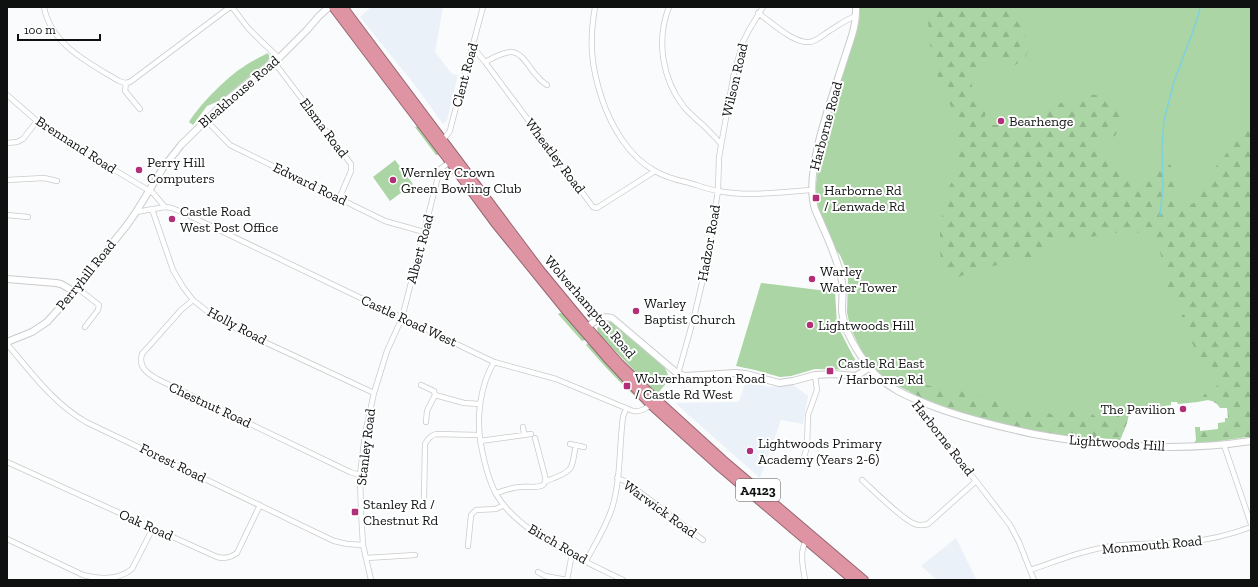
<svg xmlns="http://www.w3.org/2000/svg" width="1258" height="587" viewBox="0 0 1258 587" font-family="'Zilla Slab',serif">
  <style>
    .built { fill: #ebf1f9 }
    .green { fill: #abd5a4 }
    .forest { fill: url(#forest-firs) }
    .lines { fill: none; stroke-linecap: round; stroke-linejoin: round }
    .stream { stroke: #7ed2dd; stroke-width: 1.5 }
    .street-casing { stroke: #cacbcc; stroke-width: 6 }
    .secondary-casing { stroke: #cacbcc; stroke-width: 8 }
    .highway-casing { stroke: #966670; stroke-width: 10 }
    .street { stroke: #fff; stroke-width: 4.5 }
    .secondary { stroke: #fff; stroke-width: 6 }
    .highway { stroke: #de94a3; stroke-width: 8 }
    .poi-dot { fill: #b12f78; stroke: #fff; stroke-width: 1.5 }
    .labels { text-anchor: middle; dominant-baseline: central; stroke-width: 4; stroke-linejoin: round; paint-order: stroke }
    .shield { fill: #fff; stroke: #575858; stroke-width: 1 }
    .shield-label { font-size: 13px; font-weight: bold; fill: #0f1010 }
    .street-label { font-size: 14px; fill: #0f1010; stroke: #fff }
    .poi-label { font-size: 14px; fill: #0f1010; stroke: #fff; text-anchor: start }
  </style>
  <defs>
    <pattern id="forest-firs" width="22" height="20" patternUnits="userSpaceOnUse"><rect width="22" height="20" fill="#abd5a4"/><path d="M5 1l3.5 6h-7zM16 11l3.5 6h-7z" fill="#92b68c"/></pattern>
  </defs>
  <rect width="100%" height="100%" fill="#f9fbfc"/>
  <path class="built" d="M371 7H443L435 52 452 74 458 75 447 120 443 124 414 84 360 17Z
    M746 379 767 387 793 385 808 396 803 424 781 420 760 478 675 403 739 402Z
    M956 538 975 577 977 580H937L921 566Z"/>
  <path class="green" d="M860 7H1251V438L1247 437 1240 392 1198 402 1178 404 1177 402H1171V405L1164 406V414L1135 411 1128 415 1125 428 1120 440 1032 430 964 413 920 397 900 387 885 378 874 369 864 356 850 327 847 312 848 279 846 269 840 255 833 246 817 207 815 191 819 162 830 117 844 69 857 31 859 22Z
    M268 53 270 58 267 62 221 100 207 106 193 125 189 122C201 103 227 77 246 65 253 60 261 57 268 53Z
    M418 126 440 155H436L415 127Z
    M395 160 413 184 390 201 373 177Z
    M761 283 835 292 837 325 853 356 862 370 815 369 791 376 780 377 755 370 736 366Z
    M560 313H563L585 338V340L582 341 558 314Z
    M604 322H613L665 368 670 379 657 394 598 333 597 328Z
    M588 343 645 403 644 404C623 386 604 366 586 345Z"/>
  <path class="forest" d="M927 7H1020C1020 13 1019 21 1021 27 1022 32 1026 36 1028 41 1031 53 1024 60 1015 65L1008 63 989 61 981 73 971 81 974 94 986 109 984 122 987 125H1007L1011 119 1033 116 1050 107 1083 94 1112 96 1121 103 1122 123 1115 136C1107 137 1102 139 1099 147L1103 154 1122 172 1139 182C1143 180 1148 178 1151 175 1160 167 1155 160 1171 165L1176 200 1187 206 1194 203 1204 190 1212 171 1224 157 1235 139 1248 130 1251 124V438L1247 437 1207 443H1194L1196 440 1195 427H1200V431L1218 429V423L1225 422V418H1228L1227 408H1220C1216 401 1209 399 1201 401 1202 393 1211 391 1217 386L1218 379 1216 374 1206 371 1198 364 1193 344 1186 336 1182 327 1181 319 1182 315 1188 313 1191 311 1187 307C1182 306 1179 307 1175 303 1165 296 1164 264 1160 252 1159 246 1157 242 1154 237 1132 226 1101 236 1078 239 1068 241 1057 239 1047 243 1041 246 1038 251 1037 257L988 267 963 275 951 281 945 279 942 272 940 251V230L943 207 949 187 954 178 956 163V127L955 119 946 92 937 75 935 68 930 44Z
    M921 383 939 389 952 387 966 389 972 390 985 399H1002L1006 401 1010 406 1017 408 1024 411 1035 407 1041 409 1054 416 1059 415 1063 412 1072 410 1092 414 1097 418 1102 421 1108 420 1115 418 1124 411 1129 414 1127 423 1120 440C1106 446 1083 439 1069 437 1015 427 959 416 910 392L914 385Z"/>
  <g class="lines">
    <path class="stream" d="M1160 216 1163 186 1162 146 1164 120 1174 82 1193 31 1199 13 1200 7"/>
    <g class="street-casing">
      <path id="street" d="M44 7C51 45 89 63 119 81L125 83 130 82 230 7
        M232 7 248 28 261 41 279 58
        M595 7C589 42 591 66 602 99 611 126 629 157 655 171 664 176 676 180 686 182 697 185 707 189 718 191 749 197 781 192 812 190
        M669 7C656 40 662 79 684 107 690 114 697 120 704 126 710 132 716 138 721 144
        M758 13C771 22 794 44 810 42 817 41 823 35 829 31 838 26 846 19 856 16
        M472 49 477 52 485 62 593 207 597 208 655 171
        M274 62 351 164V171L339 199
        M485 62C493 58 503 52 511 52 523 52 530 70 538 77 540 80 544 83 547 85
        M126 83 125 91 140 109
        M7 95 37 121 103 163 153 193 165 207
        M206 120 230 145 385 221 424 232
        M443 140 450 131 451 126 483 7
        M7 143 17 142 23 139 37 121
        M7 180 44 178 57 181
        M152 209 173 270 183 287 193 300 213 316 243 332 374 393
        M136 212 165 207 172 208 186 214 494 362 556 379 633 411C641 412 646 409 652 403
        M7 215 28 217
        M76 287 99 305 98 310 85 327
        M193 300 181 310 142 354C138 367 147 373 157 379L350 472 360 475
        M7 344C31 372 53 403 86 422L334 541 347 544 363 545
        M494 362C480 386 476 418 481 445 484 461 488 479 496 494 519 534 583 560 623 580
        M678 374 694 317 705 270 718 191 719 157 734 73 743 42 749 30 763 7
        M421 385 434 391 435 395 427 411 426 422
        M435 395 464 403 480 404
        M916 400 918 411 929 422 976 481 1010 525 1019 542 1034 580
        M523 427 524 434
        M480 441 531 434
        M570 444 584 447
        M1224 445 1251 524
        M804 457 807 447 808 415 817 390 815 375
        M7 462 217 557C224 559 230 558 237 553L260 505
        M617 478 625 481 703 540
        M862 480C872 489 904 521 915 524 919 526 923 525 928 524L976 481
        M546 481C552 479 568 473 571 467 574 461 574 452 576 445
        M496 493C504 491 512 487 521 487 527 486 535 488 541 486 545 485 546 480 545 476L535 438
        M424 499 425 444C428 439 430 436 436 434L479 435
        M7 539 83 575C99 579 119 580 132 569L153 528
        M468 546 471 515 476 510 496 509 504 505
        M366 558 415 555
        M586 561C595 544 606 527 612 508 621 479 619 447 623 417L626 408
        M1030 570C1057 561 1084 550 1112 546 1137 543 1161 544 1186 542 1208 540 1230 535 1251 527
        M538 572 545 576 567 580
        M371 580 363 545 361 510 360 475 365 434 374 393 387 351 402 318 440 169 450 162
        M567 580 572 554
        M805 580C803 567 799 552 806 541"/>
    </g>
    <g class="secondary-casing">
      <path id="secondary" d="M856 7C857 25 850 41 845 57 833 96 803 171 815 209 824 231 836 253 841 277 844 288 842 299 842 310 843 329 857 352 869 367 885 388 911 398 935 407 967 419 1001 427 1034 434 1106 447 1179 452 1251 441
        M7 279 56 283 61 284 73 291
        M587 327C596 321 601 315 612 318L678 374 685 376 736 373 746 374 779 383 793 381 815 375 833 374 856 376 869 368
        M7 342 32 332 47 322 66 301 127 225 136 212 163 168 181 145 228 99 279 58 307 30 319 16 329 7"/>
    </g>
    <g class="highway-casing">
      <path id="highway" d="M333 7 450 162 495 223 568 313 607 358 650 404 721 468 853 580
        M343 7 540 270 587 327 619 363 655 398 723 460 864 580"/>
    </g>
    <use href="#street" class="street"/>
    <use href="#secondary" class="secondary"/>
    <use href="#highway" class="highway"/>
  </g>
  <g class="poi-dot">
    <circle cx="1001" cy="121" r="4"/>
    <circle cx="139" cy="170" r="4"/>
    <circle cx="393" cy="180" r="4"/>
    <rect x="812" y="194" width="8" height="8" rx="2"/>
    <circle cx="172" cy="219" r="4"/>
    <circle cx="812" cy="279" r="4"/>
    <circle cx="636" cy="311" r="4"/>
    <circle cx="810" cy="325" r="4"/>
    <rect x="826" y="367" width="8" height="8" rx="2"/>
    <rect x="623" y="382" width="8" height="8" rx="2"/>
    <circle cx="1183" cy="409" r="4"/>
    <circle cx="750" cy="451" r="4"/>
    <rect x="351" y="508" width="8" height="8" rx="2"/>
  </g>
  <g class="labels">
    <rect class="shield" x="736" y="479" width="44" height="22" rx="3"/>
    <g class="shield-label">
      <text x="758" y="490">A4123</text>
    </g>
    <g class="street-label">
      <text transform="translate(465 75) rotate(-75)">Clent Road</text>
      <text transform="translate(735 80) rotate(-77)">Wilson Road</text>
      <text transform="translate(239 92) rotate(-41)">Bleakhouse Road</text>
      <text transform="translate(826 126) rotate(-75)">Harborne Road</text>
      <text transform="translate(324 128) rotate(53)">Elsma Road</text>
      <text transform="translate(76 145) rotate(33)">Brennand Road</text>
      <text transform="translate(555 156) rotate(53)">Wheatley Road</text>
      <text transform="translate(310 184) rotate(26)">Edward Road</text>
      <text transform="translate(709 243) rotate(-80)">Hadzor Road</text>
      <text transform="translate(420 249) rotate(-75)">Albert Road</text>
      <text transform="translate(86 275) rotate(-51)">Perryhill Road</text>
      <text transform="translate(590 307) rotate(49)">Wolverhampton Road</text>
      <text transform="translate(409 321) rotate(25)">Castle Road West</text>
      <text transform="translate(237 326) rotate(28)">Holly Road</text>
      <text transform="translate(210 405) rotate(25)">Chestnut Road</text>
      <text transform="translate(943 438) rotate(52)">Harborne Road</text>
      <text transform="translate(1117 443) rotate(4)">Lightwoods Hill</text>
      <text transform="translate(366 447) rotate(-83)">Stanley Road</text>
      <text transform="translate(173 463) rotate(26)">Forest Road</text>
      <text transform="translate(660 509) rotate(36)">Warwick Road</text>
      <text transform="translate(146 525) rotate(24)">Oak Road</text>
      <text transform="translate(558 544) rotate(30)">Birch Road</text>
      <text transform="translate(1152 545) rotate(-5)">Monmouth Road</text>
    </g>
    <g class="poi-label">
      <text x="1009" y="121">Bearhenge</text>
      <text x="147" y="162">Perry Hill<tspan x="147" dy="16">Computers</tspan></text>
      <text x="401" y="172">Wernley Crown<tspan x="401" dy="16">Green Bowling Club</tspan></text>
      <text x="824" y="190">Harborne Rd<tspan x="824" dy="16">/ Lenwade Rd</tspan></text>
      <text x="180" y="211">Castle Road<tspan x="180" dy="16">West Post Office</tspan></text>
      <text x="820" y="271">Warley<tspan x="820" dy="16">Water Tower</tspan></text>
      <text x="644" y="303">Warley<tspan x="644" dy="16">Baptist Church</tspan></text>
      <text x="818" y="325">Lightwoods Hill</text>
      <text x="838" y="363">Castle Rd East<tspan x="838" dy="16">/ Harborne Rd</tspan></text>
      <text x="635" y="378">Wolverhampton Road<tspan x="635" dy="16">/ Castle Rd West</tspan></text>
      <text x="1175" y="409" text-anchor="end">The Pavilion</text>
      <text x="758" y="443">Lightwoods Primary<tspan x="758" dy="16">Academy (Years 2-6)</tspan></text>
      <text x="363" y="504">Stanley Rd /<tspan x="363" dy="16">Chestnut Rd</tspan></text>
    </g>
  </g>
  <rect width="1258" height="587" fill="none" stroke="#0f1010" stroke-width="16"/>
  <path d="M18 34v6h82v-6" fill="none" stroke="#0f1010" stroke-width="2"/>
  <text x="24" y="34" font-size="12" fill="#0f1010" stroke="#ffffff" stroke-width="3" paint-order="stroke">100 m</text>
</svg>
